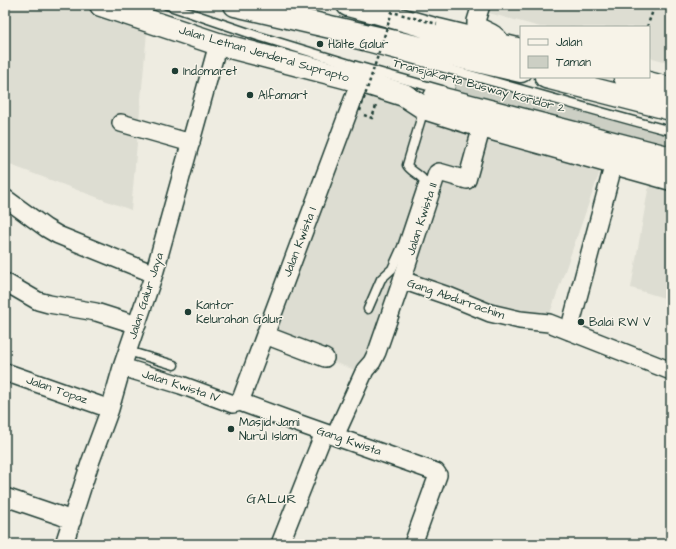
<svg xmlns="http://www.w3.org/2000/svg" width="676" height="549" viewBox="0 0 676 549" font-family="'Architects Daughter',sans-serif">
  <style>
    .built { fill: #ddddd2 }
    .green { fill: #cccfc4; stroke: #76867c }
    .lines { fill: none; stroke-linecap: round; stroke-linejoin: round }
    .lane-casing { stroke: #1f3d34; stroke-width: 11 }
    .street-casing { stroke: #1f3d34; stroke-width: 20 }
    .primary-casing { stroke: #1f3d34; stroke-width: 25 }
    .path { stroke: #1f3d34; stroke-width: 2.5; stroke-dasharray: 3 3; stroke-linecap: butt }
    .lane { stroke: #f7f3e8; stroke-width: 8 }
    .street { stroke: #f7f3e8; stroke-width: 17 }
    .primary { stroke: #f7f3e8; stroke-width: 22 }
    .path-bridge { stroke: #1f3d34; stroke-width: 2.5; stroke-dasharray: 3 3; stroke-linecap: butt }
    .poi-dot { fill: #1f3d34; stroke: #f7f3e8; stroke-width: 1.5 }
    .labels { text-anchor: middle; dominant-baseline: central; stroke-width: 3; stroke-linejoin: round; paint-order: stroke }
    .poi-label { font-size: 12px; fill: #1f3d34; stroke: #f7f3e8; text-anchor: start }
    .street-label { font-size: 12px; fill: #1f3d34; stroke: #f7f3e8 }
    .quarter-label { font-size: 14px; letter-spacing: 1px; fill: #1f3d34; stroke: #f7f3e8 }
  </style>
  <rect width="100%" height="100%" fill="#eeece1"/>
  <filter id="ink" filterUnits="userSpaceOnUse"><feTurbulence type="fractalNoise" baseFrequency=".025" numOctaves="2"/><feDisplacementMap in="SourceGraphic" scale="8" xChannelSelector="R" yChannelSelector="G"/><feConvolveMatrix kernelMatrix="1 2 1 2 8 2 1 2 1" color-interpolation-filters="sRGB"/></filter>
  <g filter="url(#ink)">
    <path class="built" d="M5 5H101L148 21 131 210 5 163Z
      M460 5H671V63L649 57V27H540Z
      M360 81 604 160 548 319 397 280 369 375 269 339Z
      M651 173 671 179V300L631 288Z"/>
    <path class="green" d="M460 72 671 130V148L453 93Z"/>
    <g class="lines">
      <g class="lane-casing">
        <path id="lane" d="M167 5 258 36 353 65 442 90
          M355 44C461 71 565 103 671 131
          M368 309 381 279 392 269 402 247 424 181C420 174 411 172 407 165L424 109
          M128 351 174 365"/>
      </g>
      <g class="street-casing">
        <path id="street" d="M481 5 476 21V25C487 32 494 31 502 43
          M121 123 191 143
          M5 198 46 228 58 235 154 274
          M402 280 437 173 439 172 467 180 482 126
          M5 282 38 301 49 304 96 312 137 325
          M569 331 614 163
          M265 335 325 358
          M122 367 181 385 233 404 240 402
          M5 372 110 409
          M240 402 360 81
          M240 402 297 423 436 472 438 475 413 544
          M335 436 365 370 372 362 377 352 402 280 451 297 490 313 520 320 549 323 671 371
          M5 497 61 516 72 521
          M64 544 90 463 110 409 122 367 154 274 218 44
          M280 544 324 433"/>
      </g>
      <g class="primary-casing">
        <path id="primary" d="M101 5 218 44 360 81 404 95 424 108 478 125 671 179
          M235 5 521 71
          M348 5 375 12 438 30 521 50
          M546 77 671 109
          M625 77 671 89
          M435 97 671 158"/>
      </g>
      <path class="path" d="M647 27 655 5
        M364 115 372 118 376 106"/>
      <use href="#lane" class="lane"/>
      <use href="#street" class="street"/>
      <use href="#primary" class="primary"/>
      <path class="path-bridge" d="M360 111 392 12 437 24"/>
    </g>
  </g>
  <g class="poi-dot">
    <circle cx="320" cy="44" r="4"/>
    <circle cx="175" cy="71" r="4"/>
    <circle cx="250" cy="95" r="4"/>
    <circle cx="188" cy="312" r="4"/>
    <circle cx="581" cy="322" r="4"/>
    <circle cx="231" cy="429" r="4"/>
  </g>
  <g class="labels">
    <g class="poi-label">
      <text x="328" y="44">Halte Galur</text>
      <text x="183" y="71">Indomaret</text>
      <text x="258" y="95">Alfamart</text>
      <text x="196" y="305">Kantor<tspan x="196" dy="14">Kelurahan Galur</tspan></text>
      <text x="589" y="322">Balai RW V</text>
      <text x="239" y="422">Masjid Jami<tspan x="239" dy="14">Nurul Islam</tspan></text>
    </g>
    <g class="street-label">
      <text transform="translate(264 54) rotate(16)">Jalan Letnan Jenderal Suprapto</text>
      <text transform="translate(479 86) rotate(15)">Transjakarta Busway Koridor 2</text>
      <text transform="translate(422 219) rotate(-72)">Jalan Kwista II</text>
      <text transform="translate(300 242) rotate(-69)">Jalan Kwista I</text>
      <text transform="translate(146 296) rotate(-72)">Jalan Galur Jaya</text>
      <text transform="translate(456 299) rotate(19)">Gang Abdurrachim</text>
      <text transform="translate(181 386) rotate(18)">Jalan Kwista IV</text>
      <text transform="translate(57 390) rotate(19)">Jalan Topaz</text>
      <text transform="translate(349 441) rotate(19)">Gang Kwista</text>
    </g>
    <g class="quarter-label">
      <text x="272" y="499">GALUR</text>
    </g>
  </g>
  <rect width="676" height="549" fill="none" stroke="#f7f3e8" stroke-width="20"/>
  <rect x="10" y="10" width="656" height="529" fill="none" stroke="#1f3d34" stroke-width="1.5" filter="url(#ink)"/>
  <rect x="520" y="26" width="130" height="52" fill="#f7f3e8" stroke="#a1aaa0"/>
  <rect x="528" y="39" width="20" height="6" fill="#f7f3e8" stroke="#a1aaa0"/>
  <text x="556" y="46" font-size="12" fill="#1f3d34">Jalan</text>
  <rect x="528" y="56" width="20" height="12" fill="#cccfc4" stroke="#a1aaa0"/>
  <text x="556" y="66" font-size="12" fill="#1f3d34">Taman</text>
</svg>
